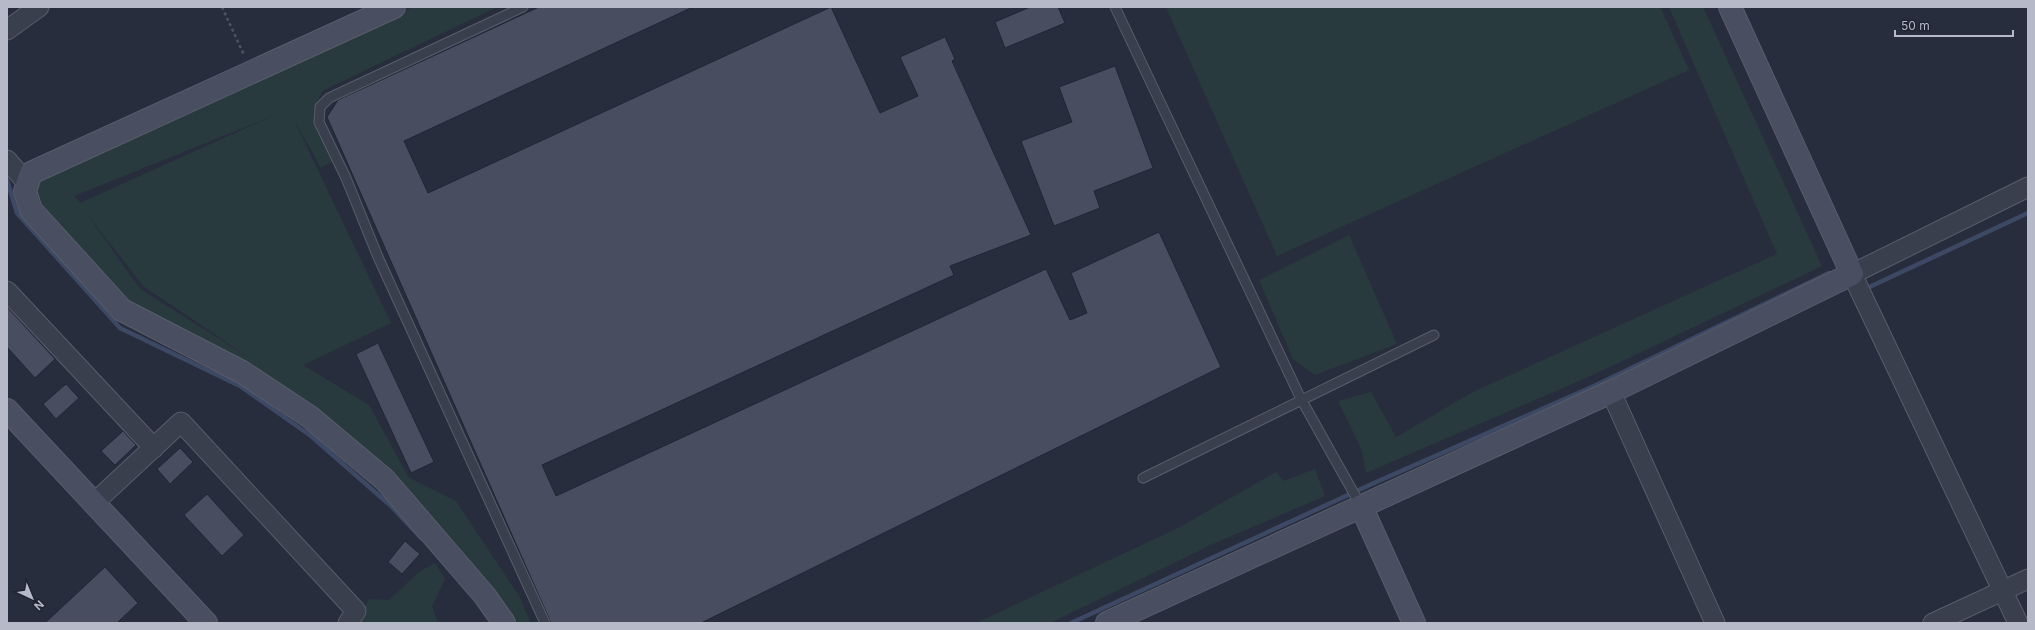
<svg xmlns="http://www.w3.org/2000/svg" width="2035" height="630" viewBox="0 0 2035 630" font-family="Inter,sans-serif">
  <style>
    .green { fill: #293a3f; fill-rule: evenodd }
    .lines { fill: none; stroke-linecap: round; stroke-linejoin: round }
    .stream { stroke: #3d4864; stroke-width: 4.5 }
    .building { fill: #484e60; stroke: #212634 }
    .lane-casing { stroke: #585d6b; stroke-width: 11 }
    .street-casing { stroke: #585d6b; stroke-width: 21 }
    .secondary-casing { stroke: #585d6b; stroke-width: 24 }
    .path { stroke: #48575d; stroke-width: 2.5; stroke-dasharray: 3 3; stroke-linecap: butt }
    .lane { stroke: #3a3f4d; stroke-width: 9 }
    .street { stroke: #3a3f4d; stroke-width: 19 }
    .secondary { stroke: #494e60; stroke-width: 22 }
  </style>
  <rect width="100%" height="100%" fill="#272d3d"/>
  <path class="green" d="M413 7H497L322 91 313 112 337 159 321 168 293 118 391 323 303 365 369 405 409 478 456 501 519 596 531 623H500L465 573 310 417 119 306 27 188ZM275 115 80 203 74 196ZM84 210 143 286 253 360 140 289Z
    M1166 7H1660L1689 70 1277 256Z
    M1669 7H1703L1822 266 1595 374 1366 473 1361 448 1338 401 1371 392 1396 437 1473 392 1777 254Z
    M1349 235 1397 344 1315 375 1293 359 1259 280Z
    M1315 469 1325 496 1215 543 1050 623H976L1178 528 1276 472 1284 481Z
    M435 563 445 579 432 606 438 623H355L369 599 389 600 419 572Z"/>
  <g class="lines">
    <path class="stream" d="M7 180 17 213 120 328 240 386 311 436 391 506 421 538
      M1865 289 2028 213
      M1071 623 1374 483 1594 386 1829 273 1834 275"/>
  </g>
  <path class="building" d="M539 7H693L404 141 428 193 831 7 880 113 918 96 900 57 945 37 955 59 952 61 1031 235 950 266 954 275 542 465 556 496 1046 269 1070 320 1087 313 1071 273 1159 232 1221 367 701 623H551L327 117 338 100Z
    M1030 7H1058L1065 23 1005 48 995 22Z
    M1115 66 1153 168 1094 191 1100 208 1054 226 1021 141 1072 122 1059 87Z
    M7 307 55 359 35 378 7 347Z
    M378 343 434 462 411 473 356 354Z
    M66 384 79 398 56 419 43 404Z
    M123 431 136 445 115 465 101 451Z
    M180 448 193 462 170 484 157 469Z
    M207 494 244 535 222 556 184 515Z
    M405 541 420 554 402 574 388 562Z
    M105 567 138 603 117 623H45Z"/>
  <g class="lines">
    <g class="lane-casing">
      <path id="lane" d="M523 7 329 98 320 107 319 122 346 178 378 257 545 623
        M1115 7 1301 399 1361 506
        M1143 478 1434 335"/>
    </g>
    <g class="street-casing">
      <path id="street" d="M7 30 39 7
        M7 160 28 184
        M7 291 154 448
        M1611 392 1715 623
        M94 503 181 422 356 611 348 623
        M1933 623 2028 579
        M2018 623 1852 274 2028 187"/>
    </g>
    <g class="secondary-casing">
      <path id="secondary" d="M394 7 31 173 25 191 31 210 122 310 242 372 310 417 385 480 485 596 504 623
        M7 410 206 623
        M1361 506 1414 623
        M1107 623 1611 392 1852 274 1730 7"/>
    </g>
    <path class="path" d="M222 7 244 55"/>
    <use href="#lane" class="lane"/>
    <use href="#street" class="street"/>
    <use href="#secondary" class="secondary"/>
  </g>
  <rect width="2035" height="630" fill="none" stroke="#b6bac8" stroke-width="16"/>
  <g transform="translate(32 598) rotate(136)" stroke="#1f2432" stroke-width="3" paint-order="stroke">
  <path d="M0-3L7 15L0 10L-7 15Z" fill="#b6bac8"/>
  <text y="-6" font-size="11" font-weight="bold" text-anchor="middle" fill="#b6bac8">N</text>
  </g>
  <path d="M1895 30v6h118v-6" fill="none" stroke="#b6bac8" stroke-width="2"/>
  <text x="1901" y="30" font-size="12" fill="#b6bac8" stroke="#1f2432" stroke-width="3" paint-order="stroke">50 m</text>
</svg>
